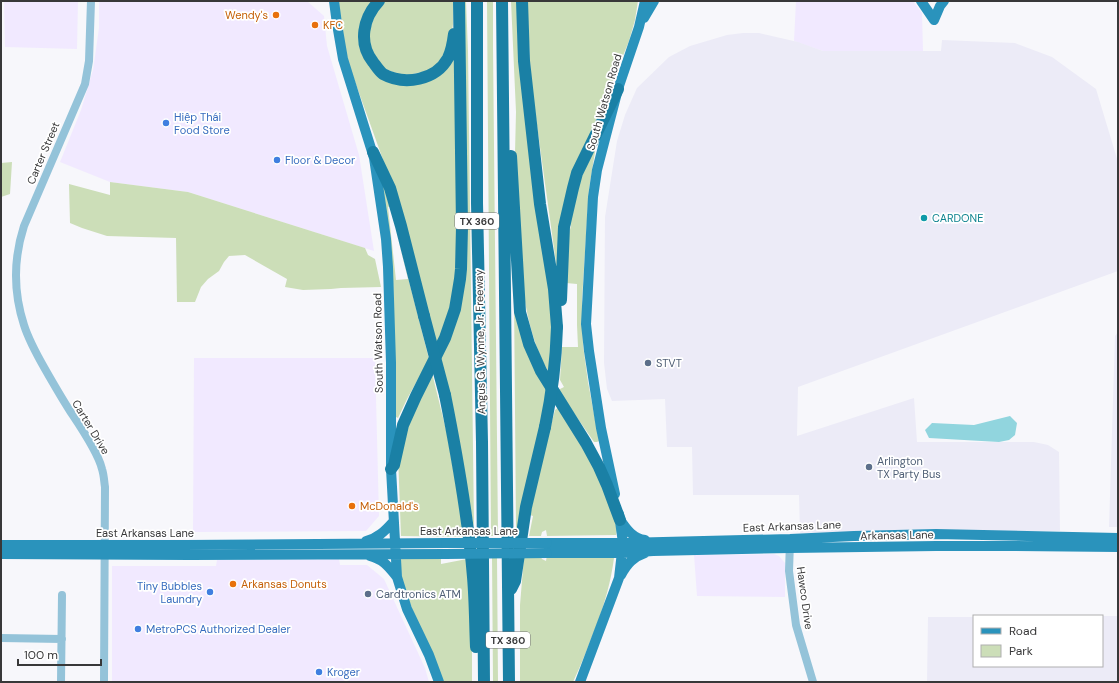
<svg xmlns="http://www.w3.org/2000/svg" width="1119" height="683" viewBox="0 0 1119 683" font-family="'DM Sans',sans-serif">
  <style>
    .commercial { fill: #f1e9ff }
    .built { fill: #ecebf7 }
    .green { fill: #ccdeb8; fill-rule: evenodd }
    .water { fill: #91d5de }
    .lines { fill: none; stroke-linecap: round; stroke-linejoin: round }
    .minor { stroke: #94c3d9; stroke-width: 8 }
    .major { stroke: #2a93bc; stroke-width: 10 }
    .highway { stroke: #1a80a5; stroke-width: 12 }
    .major-bridge { stroke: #2a93bc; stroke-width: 10 }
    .highway-bridge { stroke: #1a80a5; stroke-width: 12 }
    .food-dot { fill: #e8710a; stroke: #fff; stroke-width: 1.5 }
    .shop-dot { fill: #3f7fe0; stroke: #fff; stroke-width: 1.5 }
    .culture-dot { fill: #0f9aa8; stroke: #fff; stroke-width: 1.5 }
    .service-dot { fill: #5c6f8a; stroke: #fff; stroke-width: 1.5 }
    .labels { text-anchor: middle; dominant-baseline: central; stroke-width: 3.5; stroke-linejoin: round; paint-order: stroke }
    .shield { fill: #fff; stroke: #747474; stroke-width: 1 }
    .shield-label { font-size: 10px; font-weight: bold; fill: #383839 }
    .food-label { font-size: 11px; fill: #c56008; stroke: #fff; text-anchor: start }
    .street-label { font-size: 11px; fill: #383839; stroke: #fff }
    .shop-label { font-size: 11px; fill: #366cbe; stroke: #fff; text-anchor: start }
    .culture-label { font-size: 11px; fill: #0d838f; stroke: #fff; text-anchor: start }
    .service-label { font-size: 11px; fill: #4e5e75; stroke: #fff; text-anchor: start }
  </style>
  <rect width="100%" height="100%" fill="#f7f7fb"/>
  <path class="commercial" d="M4 1H78L77 49 5 47Z
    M99 1H307L324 16 327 46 359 155 374 251 188 192 110 182 60 162 81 110 93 70 99 28Z
    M796 1H913L922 13 923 51H823L794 41Z
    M194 358H375L379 516 366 531 193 532Z
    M774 554 779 556 785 563V597L697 596 694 555Z
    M339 559 340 565H367L384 579 425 668 429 682H112V566H216L217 560Z"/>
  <path class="built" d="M743 33H759L798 42 823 51H941L942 40 1015 43 1052 57 1096 89 1118 162V271L798 387 797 436 914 398 917 442H1034L1048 445 1059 452 1060 531H930L800 533 799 495H693L692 447H667L665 399 612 401 607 389 604 363 605 217 617 141 625 115 637 88 669 57 690 46 727 35Z
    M1118 332V527H1109L1115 336Z
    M1096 616H1118V682H927L928 617H974V666H1102V616Z"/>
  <path class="green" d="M338 1H374L367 9 370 63 411 83 456 54 458 237 454 296 436 348 391 182 349 65 344 43Z
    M382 1H453V24L451 39 447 51 432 70 403 76 383 68 366 40 379 4Z
    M463 1H466L468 51 474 527 439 358 454 323Z
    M487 1H493V47L498 536H491Z
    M511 1H517V26L520 71 552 300 550 374C546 368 542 361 540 355 531 334 527 313 523 291L515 153 516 112Z
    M527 1H638L635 20 629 41 605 100 578 161 557 270 531 82Z
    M596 146 589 189 582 300 583 345 588 382 599 441 597 442H594L558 390 564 387 560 380 562 347H578L577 325V284L566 283 569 233 571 226 570 225 579 182Z
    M12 162 10 194 1 197V163Z
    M381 172 429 359 407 399 398 418 396 417 393 281ZM390 206 408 279 396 280 388 207Z
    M110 182 188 192 365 248 368 255 375 259 381 287 341 288 331 289 303 290 285 287 287 279 245 255 229 256 224 262 219 271 208 279 201 287 195 302H177L176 238 107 236 82 228 70 223 69 184 110 195Z
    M514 295 548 390 519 529 516 528Z
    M432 373 447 434 465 537 401 536 398 455 402 437Z
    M559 407 562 410 611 499 617 530 616 535 547 536 546 530 542 532 541 536H529L533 516 530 515 543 455 555 410Z
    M547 555 614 558C611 581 605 602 597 624 589 644 582 663 573 682H520V605L524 556H540L542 559 546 561Z
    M497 556 498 682H493L492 557Z
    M399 557H441V564L467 559 472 622V682H443L421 633 402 581Z"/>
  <path class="water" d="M1010 416 1017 423 1015 435 1009 440 999 442 929 438 925 430 932 423 974 425Z"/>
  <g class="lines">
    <path class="minor" d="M91 1 89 61 85 84 24 226C13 260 13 291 24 325 29 341 37 355 45 369 53 383 61 397 70 411 80 426 98 452 102 469 104 475 104 481 105 487L104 682
      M790 542 789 571 796 625 813 682
      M1 638 62 639
      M61 682 62 595"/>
    <path class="major" d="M334 1 337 24 343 59 374 158 386 239 388 267 391 363V469L397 577 407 609 429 655 439 682
      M921 1 934 20 940 6 944 1
      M644 18 654 1
      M615 494 601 428 589 351 586 324 593 197 597 170 618 89 639 27 645 1
      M621 521C627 530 633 538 645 540
      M366 541C378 538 385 531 393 522
      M547 543H623L790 539 854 536 936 534 1118 538
      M1 545H185L446 543
      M547 553H623L653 551 790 548 936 546H1011L1118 547
      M1 554 190 555 446 554
      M370 556C384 560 388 566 397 577
      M621 575C627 564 633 557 645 553
      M580 682 619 578 623 543 619 514"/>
    <path class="highway" d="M379 1C363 18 358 43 373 62 376 66 379 71 383 74 405 86 436 80 448 58 452 50 453 42 454 34
      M477 1V203L482 442 484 682
      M502 1 509 682
      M522 1 524 61 540 204 554 289 557 327
      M373 152 390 188 401 226 424 316
      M511 156 520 312 529 344 541 371 586 443 599 467 607 485 620 520
      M561 300 564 227 573 188 577 173 618 89
      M445 395C457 455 468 515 473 577 475 600 475 624 476 647
      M391 469 394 465 403 425 416 396 445 338 455 309 460 279 461 269 462 227 459 1
      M511 589 515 581 526 507 545 427"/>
    <path class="major-bridge" d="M446 543H547
      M446 554 547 553"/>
    <path class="highway-bridge" d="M424 316 445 395
      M545 427C552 394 556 361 557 327"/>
  </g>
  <g class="food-dot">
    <circle cx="276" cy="15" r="4"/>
    <circle cx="315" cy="25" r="4"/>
    <circle cx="352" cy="506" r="4"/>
    <circle cx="233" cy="584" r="4"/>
  </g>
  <g class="shop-dot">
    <circle cx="166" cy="123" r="4"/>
    <circle cx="277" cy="160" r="4"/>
    <circle cx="210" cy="592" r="4"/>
    <circle cx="138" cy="629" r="4"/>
    <circle cx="319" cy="672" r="4"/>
  </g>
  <circle class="culture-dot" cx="924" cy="218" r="4"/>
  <g class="service-dot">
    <circle cx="648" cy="363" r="4"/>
    <circle cx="869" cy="467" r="4"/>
    <circle cx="368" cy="594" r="4"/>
  </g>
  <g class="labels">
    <g class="shield">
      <rect x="455" y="213" width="44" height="16" rx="3"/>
      <rect x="486" y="632" width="44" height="16" rx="3"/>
    </g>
    <g class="shield-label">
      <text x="477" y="221">TX 360</text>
      <text x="508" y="640">TX 360</text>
    </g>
    <g class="food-label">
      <text x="268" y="15" text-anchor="end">Wendy's</text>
      <text x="323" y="25">KFC</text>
      <text x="360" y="506">McDonald's</text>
      <text x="241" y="584">Arkansas Donuts</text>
    </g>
    <g class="street-label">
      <text transform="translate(604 102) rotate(-74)">South Watson Road</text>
      <text transform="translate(43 153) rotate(-67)">Carter Street</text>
      <text transform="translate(480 342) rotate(-91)">Angus G. Wynne, Jr. Freeway</text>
      <text transform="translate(378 343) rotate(-91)">South Watson Road</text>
      <text transform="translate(91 427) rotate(59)">Carter Drive</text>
      <text transform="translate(792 526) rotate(-2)">East Arkansas Lane</text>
      <text x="469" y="531">East Arkansas Lane</text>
      <text x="145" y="533">East Arkansas Lane</text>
      <text transform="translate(897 535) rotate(-1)">Arkansas Lane</text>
      <text transform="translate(805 598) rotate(82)">Hawco Drive</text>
    </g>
    <g class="shop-label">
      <text x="174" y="117">Hiệp Thái<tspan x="174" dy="13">Food Store</tspan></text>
      <text x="285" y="160">Floor &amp; Decor</text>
      <text x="202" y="586" text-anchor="end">Tiny Bubbles<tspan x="202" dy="13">Laundry</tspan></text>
      <text x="146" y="629">MetroPCS Authorized Dealer</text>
      <text x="327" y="672">Kroger</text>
    </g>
    <g class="culture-label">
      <text x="932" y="218">CARDONE</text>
    </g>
    <g class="service-label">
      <text x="656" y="363">STVT</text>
      <text x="877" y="461">Arlington<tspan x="877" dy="13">TX Party Bus</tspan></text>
      <text x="376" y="594">Cardtronics ATM</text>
    </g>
  </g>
  <rect width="1119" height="683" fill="none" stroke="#383839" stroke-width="4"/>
  <rect x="973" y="615" width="130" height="52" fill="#ffffff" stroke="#afafb0"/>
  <rect x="981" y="628" width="20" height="6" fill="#2a93bc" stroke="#afafb0"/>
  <text x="1009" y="635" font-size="12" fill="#383839">Road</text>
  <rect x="981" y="645" width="20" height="12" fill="#ccdeb8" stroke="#afafb0"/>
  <text x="1009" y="655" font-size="12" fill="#383839">Park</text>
  <path d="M18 659v6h83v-6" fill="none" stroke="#383839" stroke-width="2"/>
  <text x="24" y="659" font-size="12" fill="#383839" stroke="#ffffff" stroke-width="3" paint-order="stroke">100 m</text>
</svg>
